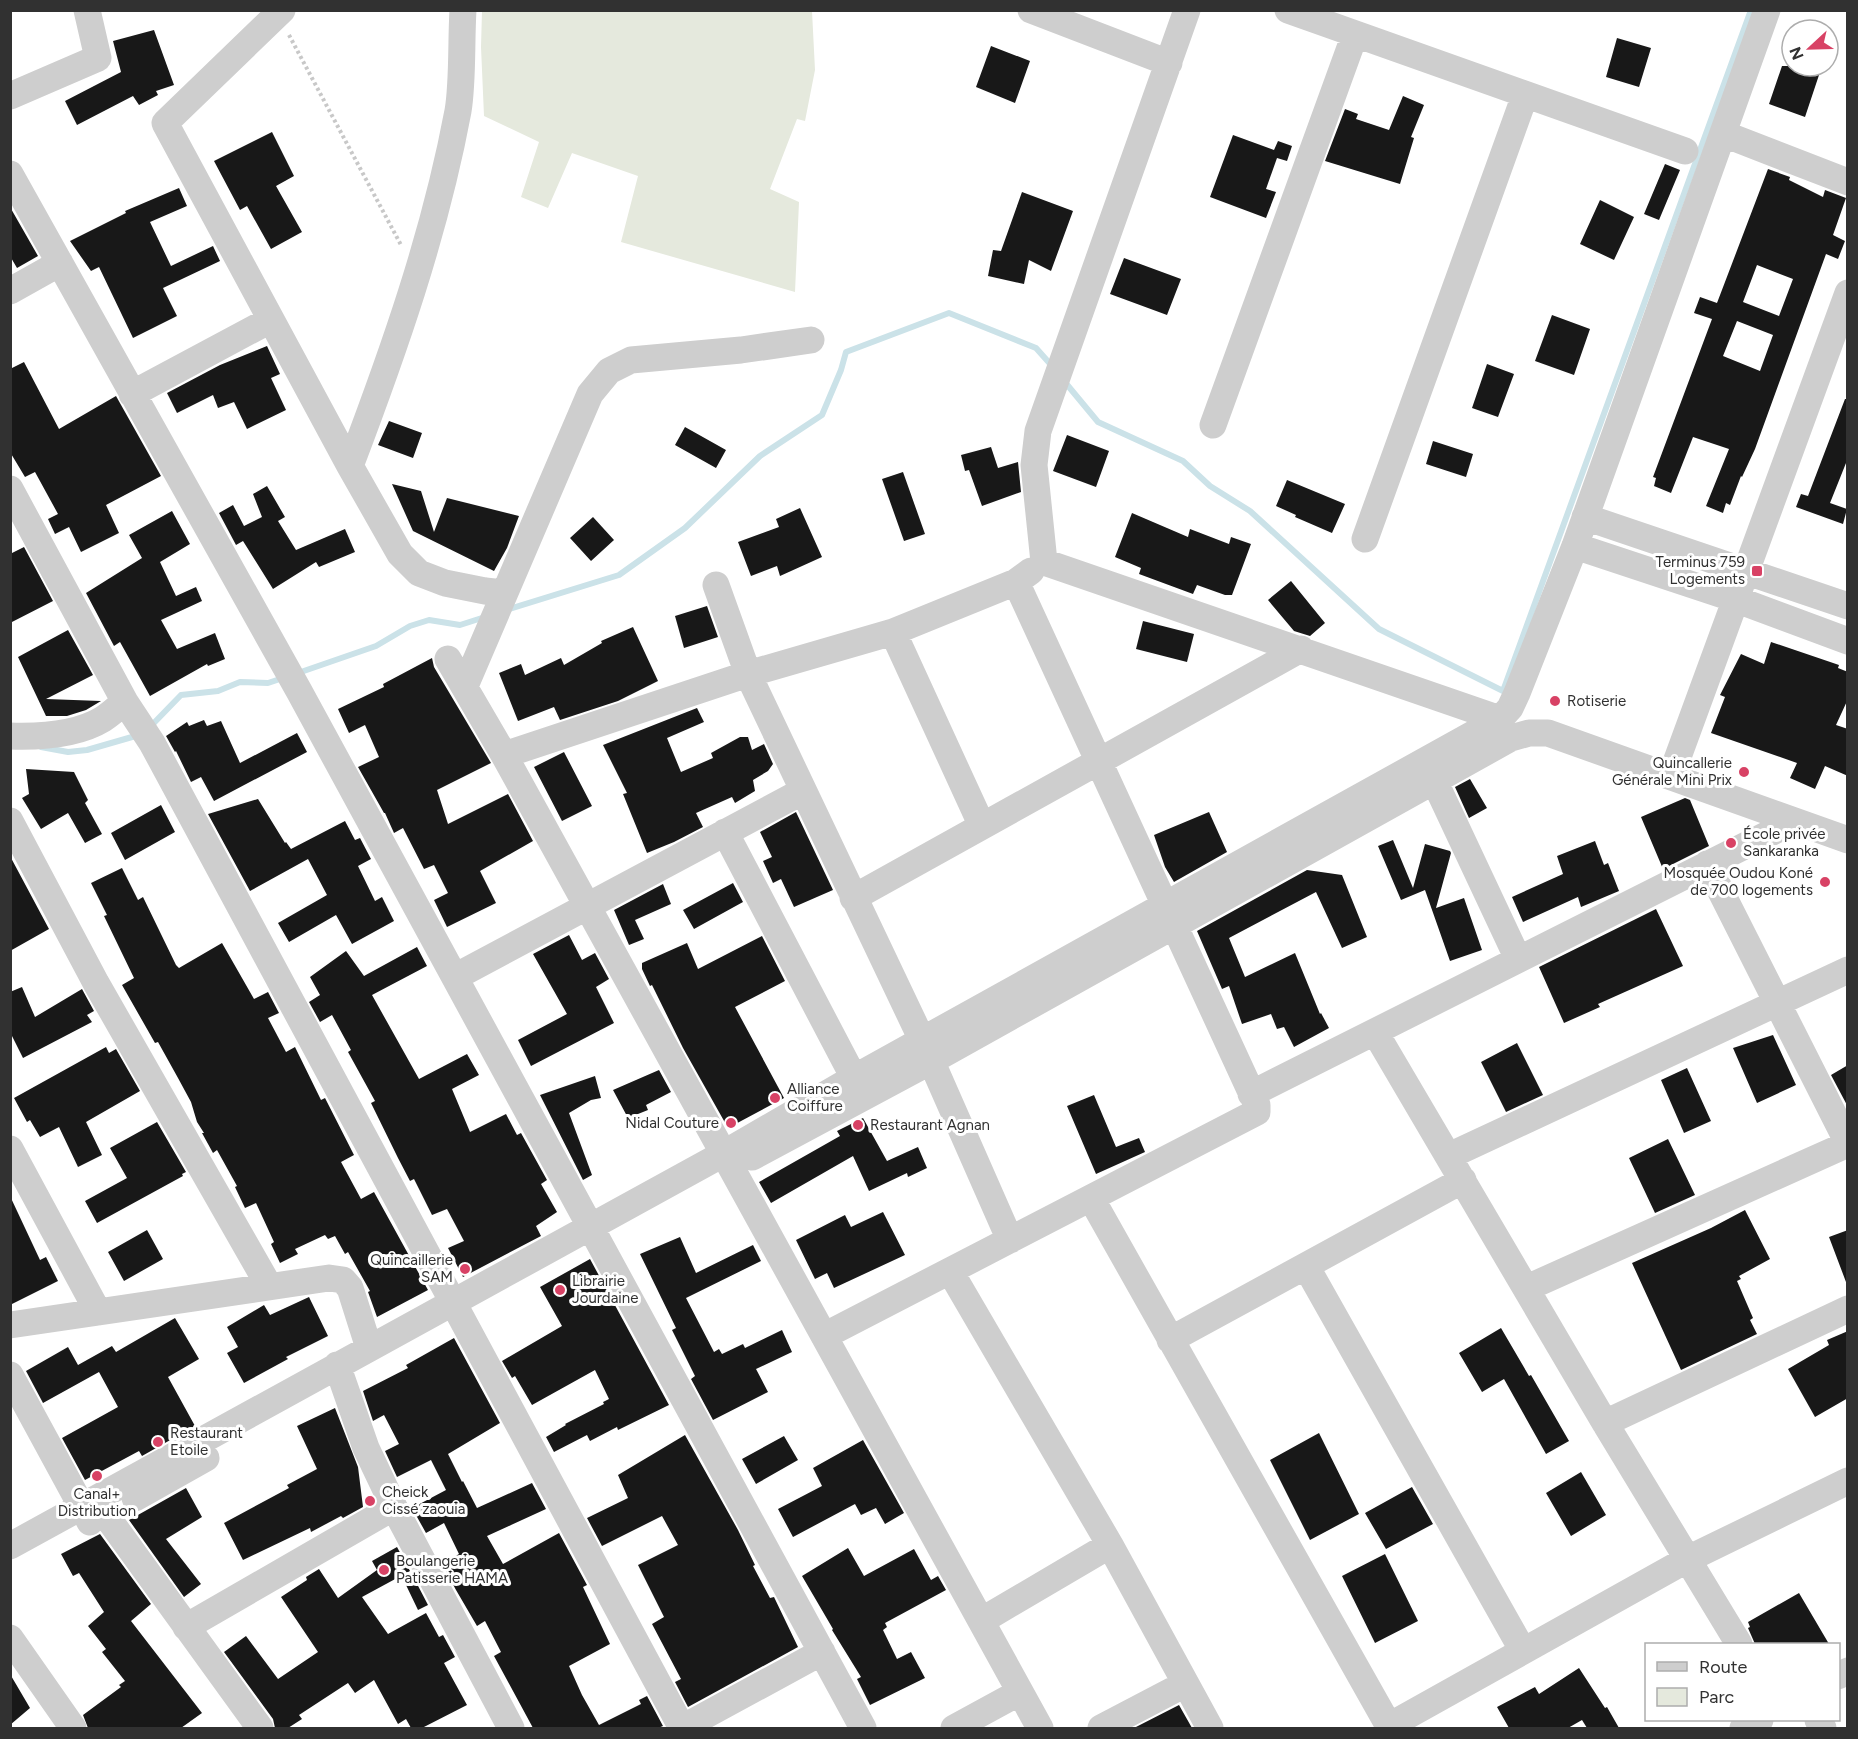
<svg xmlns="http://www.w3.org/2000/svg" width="1858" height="1739" viewBox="0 0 1858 1739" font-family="Figtree,sans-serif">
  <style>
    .green { fill: #e5e9dd }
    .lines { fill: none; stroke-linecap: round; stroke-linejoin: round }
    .stream { stroke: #cbe2e8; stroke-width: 6 }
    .building { fill: #181818; fill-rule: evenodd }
    .path { stroke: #c8c8c8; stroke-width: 4; stroke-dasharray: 3 3; stroke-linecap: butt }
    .minor { stroke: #cecece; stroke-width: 27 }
    .poi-dot { fill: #d84265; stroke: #fff; stroke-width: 2 }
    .labels { text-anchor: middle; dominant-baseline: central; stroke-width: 6; stroke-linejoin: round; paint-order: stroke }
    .poi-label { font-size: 15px; fill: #313131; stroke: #fff; text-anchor: start }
  </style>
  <rect width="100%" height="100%" fill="#fff"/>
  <path class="green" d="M482 11H812L815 70 805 121 797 119 770 189 799 202 795 292 621 242 638 176 572 153 548 208 521 197 539 142 484 116 481 47Z"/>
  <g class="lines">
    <path class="stream" d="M1064 381 1098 422 1183 461 1210 486 1250 511 1379 629 1503 691 1751 10
      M506 610 619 575 685 528 760 456 822 415 841 370 846 352 949 313 1036 348 1052 366
      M298 673 376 646 410 626 429 620 460 625 485 617
      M150 727 181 695 218 691 240 682 268 683 283 678
      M41 747 68 752 87 750 139 735"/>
  </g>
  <path class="building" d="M154 30 174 85 156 91 158 95 139 105 133 96 77 125 65 101 121 72 113 41Z
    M1617 38 1651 48 1639 87 1606 77Z
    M991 46 1030 61 1015 103 976 87Z
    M1782 66H1822L1805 117 1769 104Z
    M1403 96 1424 105 1411 137 1414 138 1400 184 1325 161 1345 109 1358 114 1356 119 1389 130Z
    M272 132 294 176 276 186 302 232 271 249 247 206 240 210 214 161Z
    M1233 135 1274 150 1278 141 1292 146 1287 161 1277 158 1266 189 1276 192 1266 218 1210 197Z
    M1665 164 1680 170 1659 220 1644 214Z
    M1768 169 1790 177 1789 180 1823 197 1825 190 1846 198 1833 235 1845 241 1838 259 1826 254 1755 449 1742 477 1741 476 1730 505 1726 503 1723 513 1706 506 1729 449 1693 437 1671 493 1654 486 1656 478 1653 477 1712 319 1694 313 1700 297 1717 303ZM1757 265 1793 279 1779 316 1743 302ZM1737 321 1773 335 1760 371 1723 356Z
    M179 188 187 206 150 222 171 266 213 246 220 261 163 288 177 316 133 338 99 267 91 271 70 241 126 213 125 211Z
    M1022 192 1073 211 1051 271 1029 260 1024 284 988 276 993 250 1001 251Z
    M1600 200 1634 217 1614 260 1580 244Z
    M10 207 38 256 17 268 10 256Z
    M1124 258 1181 279 1167 315 1110 294Z
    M1552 315 1590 329 1574 375 1535 361Z
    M267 346 280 374 271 378 286 410 247 429 234 402 218 408 213 395 177 413 167 393 220 365Z
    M24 362 59 429 116 396 161 476 106 505 119 533 81 552 69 527 55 534 48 519 58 514 35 472 25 477 10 452V369Z
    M1487 364 1514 374 1498 417 1472 408Z
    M1845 399H1848V458L1830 503 1847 509 1843 524 1796 507 1801 494 1808 496Z
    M389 421 422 433 413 458 378 445Z
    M685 427 726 450 716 468 675 445Z
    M1067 435 1109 451 1096 487 1053 471Z
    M1433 441 1473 454 1466 477 1426 464Z
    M991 447 998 468 1018 462 1021 492 982 506 969 470 965 471 961 455Z
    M903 472 925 534 904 541 882 479Z
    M1287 480 1345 504 1332 533 1295 517 1296 515 1276 506Z
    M392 484 421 491 434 532 447 498 519 516 507 548 494 571 413 531Z
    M267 486 285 517 278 521 296 550 345 529 355 552 319 567 316 562 273 589 243 541 236 545 219 513 233 505 244 526 262 517 253 494Z
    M800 508 822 557 780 576 777 566 751 576 738 542 779 527 776 519Z
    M172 511 190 544 160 562 176 596 196 587 202 601 161 620 177 649 215 633 225 659 208 666 207 664 150 696 120 642 114 646 86 593 142 558 129 535Z
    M1132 513 1188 537 1190 529 1229 544 1231 537 1251 544 1232 595H1225L1197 585 1193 594 1139 574 1141 568 1115 557Z
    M593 517 614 540 591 561 570 538Z
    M24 547 53 601 10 623V554Z
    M1291 581 1325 623 1310 636 1294 631 1268 600Z
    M707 606 718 637 684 648 675 616Z
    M1143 621 1194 634 1187 662 1136 649Z
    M633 627 658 681 618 701 560 720 554 707 518 721 499 673 521 664 525 675 561 658 564 665 602 643 601 641Z
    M68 630 93 675 46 699 101 701 86 710 67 716H46L18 657Z
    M1771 642 1839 665 1838 668 1848 672V699L1836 725 1848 729V776L1825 766 1815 789 1790 778 1797 763 1711 733 1725 697 1720 695 1741 654 1764 664Z
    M432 658 434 667 491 763 437 790 448 824 508 794 533 841 480 871 496 903 447 927 434 900 448 893 434 865 424 869 403 828 394 833 385 813H384L358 767 379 757 365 725 349 733 338 709 384 687 383 684Z
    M697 708 704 722 667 738 681 772 713 758 711 753 740 737H748L752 750 764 744 773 764 768 771 753 780 755 791 735 803 732 797 696 813 703 827 674 842 647 853 623 794 627 793 603 745Z
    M204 720 207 726 221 721 240 763 297 733 307 752 214 801 201 777 191 782 176 751 175 752 166 736 187 722 189 726Z
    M564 752 592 806 562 821 534 767Z
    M26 769 74 772 88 800 85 803 102 834 85 843 68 813 41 829 22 798 29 794Z
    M1470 779 1487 808 1469 818 1455 787Z
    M1685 798 1690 800 1709 846 1663 869 1641 817Z
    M258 799 285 843 286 842 291 849 345 821 355 840 360 838 371 859 358 866 375 901 382 897 394 921 352 944 336 915 289 942 278 923 327 895 308 859 250 891 208 814Z
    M161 805 175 832 125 860 111 833Z
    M796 812 833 890 794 907 781 879 773 883 763 861 772 857 760 832Z
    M1209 812 1227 852 1174 882 1165 867 1154 835Z
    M1393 840 1413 888 1425 844 1450 851 1451 853 1436 908 1464 898 1482 950 1450 961 1425 890 1401 900 1378 846Z
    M1595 841 1604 865 1608 863 1619 891 1581 907 1578 897 1523 922 1512 897 1563 874 1557 856Z
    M10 856 49 929 10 951Z
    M122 868 138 900 143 897 176 965 179 968 222 943 254 999 268 992 279 1013 268 1018 286 1052 295 1047 321 1100 325 1098 354 1155 341 1162 361 1199 374 1192 428 1290 377 1317 368 1292 370 1291 348 1252 345 1254 335 1236 328 1239 325 1235 295 1249 298 1254 280 1263 271 1244 274 1242 256 1203 245 1208 235 1187 237 1186 217 1150 213 1153 202 1133H204L197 1122 191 1102 178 1078 158 1042 155 1043 122 985 134 978 104 916 107 915 91 883Z
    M1307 870 1342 875 1367 937 1342 948 1316 892 1229 938 1245 977 1295 953 1320 1014 1321 1013 1329 1028 1294 1047 1284 1027 1277 1029 1271 1014 1242 1024 1229 986 1222 989 1197 931Z
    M733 883 743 902 694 929 683 910Z
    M663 884 671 904 635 920 644 939 629 945 614 910Z
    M1656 909 1683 966 1598 1004 1600 1007 1564 1023 1539 967Z
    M569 935 582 960 595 953 609 979 596 987 614 1023 531 1066 518 1040 567 1014 533 954Z
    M762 936 785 981 735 1007 784 1098 728 1128 683 1048 652 985 650 986 642 969V963L687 943 698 969Z
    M417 947 427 966 372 995 419 1079 467 1054 479 1075 452 1089 470 1132 506 1114 517 1135 521 1133 547 1180 541 1184 557 1212 536 1226 541 1236 463 1277 448 1248 464 1241 447 1209 432 1215 414 1179 410 1181 398 1158 371 1103 375 1101 348 1052 351 1050 332 1015 320 1022 309 1002 320 995 310 977 346 951 364 976Z
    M22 987 35 1017 82 989 94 1011 87 1015 92 1022 23 1058 10 1032V992Z
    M1773 1035 1796 1085 1757 1103 1733 1048Z
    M1517 1043 1543 1095 1506 1112 1481 1062Z
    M106 1047 109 1053 116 1049 140 1091 86 1122 102 1155 78 1167 59 1127 40 1137 30 1120 27 1122 14 1098Z
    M1848 1065V1107L1831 1075Z
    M1687 1068 1711 1121 1684 1133 1661 1080Z
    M659 1070 671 1092 646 1105 648 1110 628 1118 613 1090Z
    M595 1076 601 1098 591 1100 569 1113 592 1175 583 1180 540 1095Z
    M1094 1095 1116 1147 1139 1138 1145 1152 1096 1174 1067 1106Z
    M863 1118 887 1161 918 1147 927 1168 908 1177 907 1173 869 1191 853 1156 771 1203 759 1182 840 1136 837 1131Z
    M157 1122 186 1172 182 1174 183 1176 97 1223 85 1201 127 1178 110 1148Z
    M1668 1139 1695 1195 1655 1213 1629 1158Z
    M10 1196 40 1260 46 1257 58 1281 10 1305Z
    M1745 1210 1770 1259 1739 1276 1741 1279 1737 1281 1753 1318 1750 1320 1757 1334 1681 1370 1632 1263 1711 1228Z
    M883 1212 905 1255 834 1288 827 1273 815 1279 796 1240 845 1215 851 1227Z
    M147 1230 163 1259 124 1281 108 1252Z
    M1848 1230V1282H1846L1829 1237Z
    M680 1237 696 1273 753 1245 761 1261 686 1298 714 1352 719 1349 722 1354 743 1344 745 1348 782 1330 792 1352 756 1369 768 1392 713 1420 691 1379 695 1376 672 1330 676 1328 640 1254Z
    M590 1259 669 1405 618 1430 617 1427 590 1441 587 1435 554 1452 546 1437 566 1425 565 1424 604 1404 603 1402 609 1399 595 1370 532 1405 515 1376 512 1378 502 1361 562 1326 540 1287Z
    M309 1297 328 1336 286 1357 288 1359 244 1383 227 1353 238 1347 227 1327 264 1305 270 1315Z
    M175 1318 199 1359 168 1377 195 1426 142 1456 139 1451 85 1480 62 1438 118 1407 99 1372 43 1403 26 1371 68 1347 78 1365 112 1346 116 1352Z
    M1501 1328 1529 1376 1531 1375 1569 1441 1546 1454 1504 1379 1482 1392 1459 1353Z
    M1848 1331V1398L1815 1417 1788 1369 1829 1345 1827 1340Z
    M454 1338 500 1423 448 1454 462 1482 463 1481 477 1508 532 1483 546 1509 487 1536 503 1564 559 1533 587 1585 583 1587 610 1644 569 1666 582 1695 599 1725 641 1704 639 1700 647 1696 663 1726 658 1728H533L494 1656 501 1652 485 1621 477 1626 456 1590 442 1564 459 1554 444 1523 426 1533 412 1508 446 1490 431 1460 397 1477 385 1451 399 1444 384 1415 373 1421 363 1391 408 1368 406 1365Z
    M335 1408 358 1467 363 1507 343 1518 341 1516 311 1532 310 1528 243 1560 224 1523 289 1488 287 1485 317 1469 297 1426Z
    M1319 1433 1359 1514 1310 1540 1270 1460Z
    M685 1435 738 1530 755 1565 753 1566 770 1598 774 1597 798 1647 688 1707 675 1682 681 1679 652 1624 664 1617 638 1565 678 1545 662 1516 602 1546 587 1518 628 1498 618 1475Z
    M784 1436 798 1460 756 1484 742 1459Z
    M863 1440 904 1513 885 1524 876 1508 861 1515 855 1504 793 1537 778 1509 822 1486 813 1468Z
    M1581 1472 1606 1515 1571 1536 1546 1493Z
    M1412 1487 1433 1524 1386 1549 1365 1513Z
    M186 1488 202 1517 166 1539 201 1584 184 1597 129 1520Z
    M100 1534 151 1604 131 1621 202 1713 181 1728H88L83 1715 121 1687 119 1685 125 1681 102 1652 106 1649 88 1626 104 1612 79 1573 73 1576 61 1554Z
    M397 1547 410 1571 362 1597 388 1634 426 1613 439 1637 443 1635 455 1657 444 1663 467 1705 422 1728H411L406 1719 398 1724 374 1680 355 1693 348 1683 299 1715 302 1719 288 1728H275L273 1719 224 1652 246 1636 278 1679 318 1652 281 1597 307 1580 306 1577 319 1569 338 1598 377 1570 372 1561Z
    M848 1548 864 1576 914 1549 931 1580 938 1576 946 1590 885 1623 887 1627 883 1630 897 1659 911 1652 925 1678 870 1705 857 1679 861 1677 832 1630 833 1629 802 1576Z
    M1385 1554 1418 1621 1375 1643 1342 1576Z
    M415 1580 428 1605 418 1610 406 1585Z
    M1799 1593 1829 1644H1755L1748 1628 1750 1627 1748 1622Z
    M1579 1668 1605 1708 1607 1707 1619 1728H1587L1582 1720 1568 1728H1509L1497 1707 1535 1687 1539 1694Z
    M10 1674 30 1708 10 1725Z
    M1179 1705 1192 1728H1134Z"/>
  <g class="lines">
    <path class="path" d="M289 35 401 245"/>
    <path class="minor" d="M282 10 165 123 350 466 400 554 419 573 445 583 485 591 504 593
      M1031 10 1169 63
      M1288 10 1685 151
      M10 96 98 58 87 10
      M1724 134 1848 182
      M10 174 299 691 863 1728
      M10 291 60 263
      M132 394 270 320
      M1213 425 1355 34
      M350 466C394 350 435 234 458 111 463 82 461 41 463 10
      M10 489 125 702 152 743 682 1728
      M1585 517 1848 606
      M1365 539 1525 95
      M1575 546 1735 599 1848 641
      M1044 562 1034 465 1038 431 1187 10
      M1044 562 1500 719
      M716 585 748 674 922 1040 1010 1240
      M893 632 982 826
      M448 659 504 755 1040 1728
      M465 686 590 394 609 371 631 360 741 350 811 340
      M10 736C40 737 77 735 103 719 111 714 118 707 125 702
      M504 755 748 674 893 632 1016 582 1031 571
      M1671 776 1848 293
      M1434 780 1518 959
      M10 821 96 983 269 1286
      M725 832 854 1078
      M1707 864 1848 1143
      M853 898 1301 649
      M455 977 803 791
      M1375 1032 1605 1423 1739 1644
      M1251 1094 1794 821
      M10 1149 98 1312
      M1449 1156 1848 970
      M752 1157 931 1061 1511 738 1529 733H1548L1848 840
      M1091 1198 1390 1728
      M1306 1266 1523 1651
      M950 1271 1110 1545 1210 1728
      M1527 1288 1848 1144
      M10 1325 329 1278 343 1280 350 1288 369 1348
      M824 1336 1257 1112V1105L1016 582
      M1170 1340 1463 1180
      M337 1365 366 1448 394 1507 511 1728
      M10 1375 90 1522
      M1605 1423 1848 1309
      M135 1498 206 1458
      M105 1514 260 1728
      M10 1546 723 1154 854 1078 1500 719 1510 708 1517 693 1575 546 1767 10
      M981 1621 1110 1545
      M186 1627 394 1507
      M10 1638 73 1728
      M1838 1676 1848 1671
      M1818 1720 1823 1728
      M1389 1726 1688 1559 1848 1481
      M682 1728 822 1652
      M954 1728 1020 1692
      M1101 1728 1185 1684
      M1743 1728 1760 1720"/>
  </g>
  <g class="poi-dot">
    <rect x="1751" y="565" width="12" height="12" rx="3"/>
    <circle cx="1555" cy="701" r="6"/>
    <circle cx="1744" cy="772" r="6"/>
    <circle cx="1731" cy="843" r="6"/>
    <circle cx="1825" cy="882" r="6"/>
    <circle cx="775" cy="1098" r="6"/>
    <circle cx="731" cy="1123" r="6"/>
    <circle cx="858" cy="1125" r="6"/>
    <circle cx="465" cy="1269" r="6"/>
    <circle cx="560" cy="1290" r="6"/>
    <circle cx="158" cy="1442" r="6"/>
    <circle cx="97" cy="1476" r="6"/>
    <circle cx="370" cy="1501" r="6"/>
    <circle cx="384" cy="1570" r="6"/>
  </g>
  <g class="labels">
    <g class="poi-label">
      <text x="1745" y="562" text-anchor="end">Terminus 759<tspan x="1745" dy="17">Logements</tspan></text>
      <text x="1567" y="701">Rotiserie</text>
      <text x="1732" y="763" text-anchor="end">Quincallerie<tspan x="1732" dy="17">Générale Mini Prix</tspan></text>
      <text x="1743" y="834">École privée<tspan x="1743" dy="17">Sankaranka</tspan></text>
      <text x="1813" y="873" text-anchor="end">Mosquée Oudou Koné<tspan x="1813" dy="17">de 700 logements</tspan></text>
      <text x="787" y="1089">Alliance<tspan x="787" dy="17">Coiffure</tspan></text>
      <text x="719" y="1123" text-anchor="end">Nidal Couture</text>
      <text x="870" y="1125">Restaurant Agnan</text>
      <text x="453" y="1260" text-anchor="end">Quincaillerie<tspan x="453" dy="17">SAM</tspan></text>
      <text x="572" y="1281">Librairie<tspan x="572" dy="17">Jourdaine</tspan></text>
      <text x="170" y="1433">Restaurant<tspan x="170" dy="17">Etoile</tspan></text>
      <text x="382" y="1492">Cheick<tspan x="382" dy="17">Cissé zaouia</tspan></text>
      <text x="97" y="1494" text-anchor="middle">Canal+<tspan x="97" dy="17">Distribution</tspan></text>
      <text x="396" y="1561">Boulangerie<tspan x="396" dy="17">Patisserie HAMA</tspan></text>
    </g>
  </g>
  <rect width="1858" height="1739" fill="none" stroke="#313131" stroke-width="24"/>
  <rect x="1645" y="1643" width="195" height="78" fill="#ffffff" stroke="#adadad" stroke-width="1.5"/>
  <rect x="1657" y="1662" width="30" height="9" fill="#cecece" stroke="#adadad" stroke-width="1.5"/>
  <text x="1699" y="1673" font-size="18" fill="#313131">Route</text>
  <rect x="1657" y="1688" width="30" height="18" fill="#e5e9dd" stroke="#adadad" stroke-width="1.5"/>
  <text x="1699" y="1703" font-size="18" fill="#313131">Parc</text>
  <g transform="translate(1810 48) rotate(248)"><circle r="28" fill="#ffffff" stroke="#adadad" stroke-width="1.5"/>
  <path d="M0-4.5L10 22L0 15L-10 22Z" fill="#d84265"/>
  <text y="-9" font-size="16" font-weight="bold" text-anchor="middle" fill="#313131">N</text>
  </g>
</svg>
